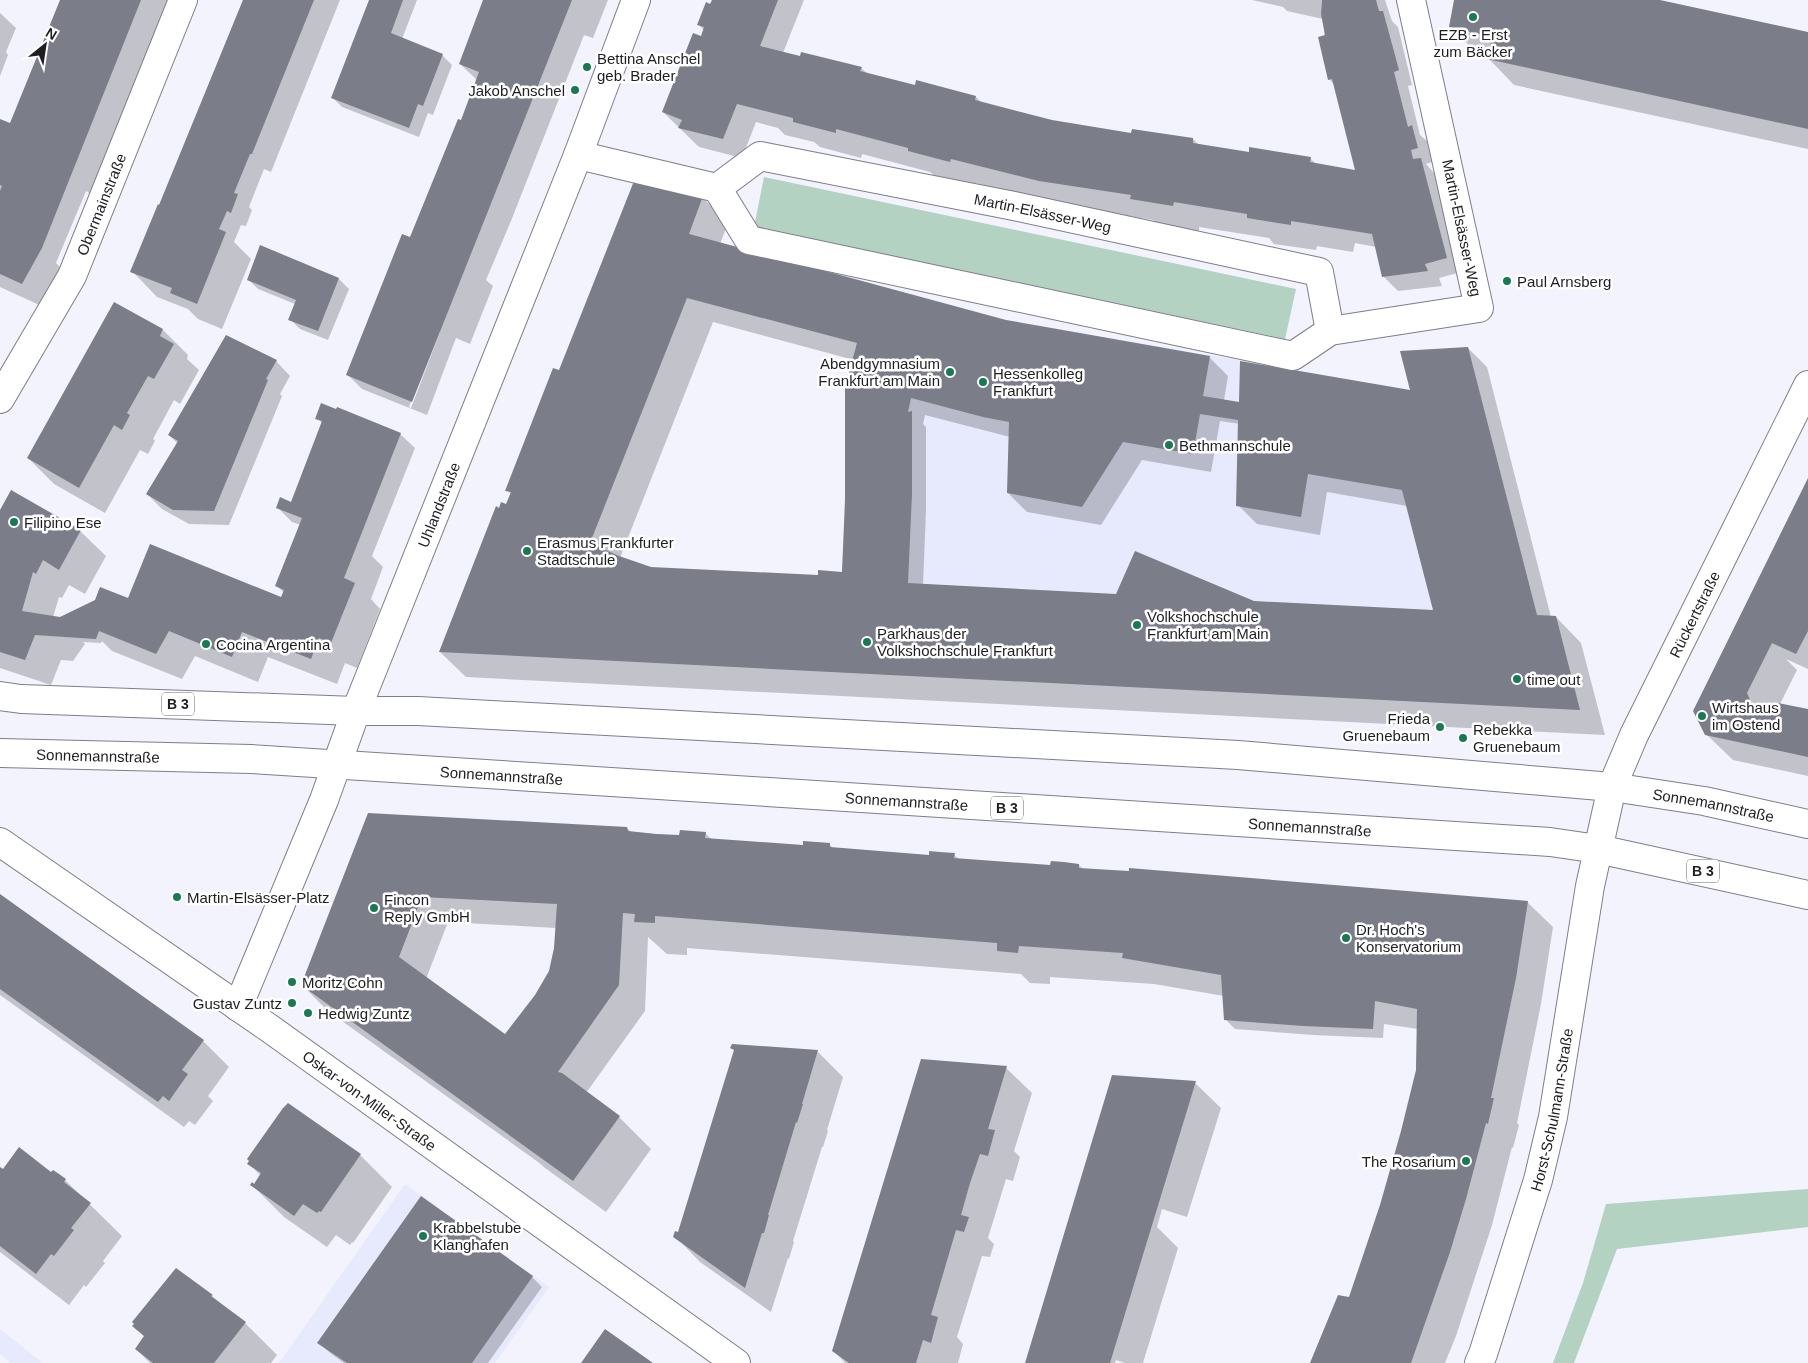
<svg xmlns="http://www.w3.org/2000/svg" width="1808" height="1363" viewBox="0 0 1808 1363" font-family="Helvetica,sans-serif">
  <style>
    .built { fill: #e7e9fd }
    .green { fill: #b4d2c1 }
    .shadow { fill: #0003; fill-rule: evenodd }
    .building { fill: #7b7d88; fill-rule: evenodd }
    .lines { fill: none; stroke-linecap: round; stroke-linejoin: round }
    .street-casing { stroke: #7d7e89; stroke-width: 30 }
    .primary-casing { stroke: #7d7e89; stroke-width: 30 }
    .street { stroke: #fff; stroke-width: 28 }
    .primary { stroke: #fff; stroke-width: 28 }
    .poi-dot { fill: #197a51; stroke: #fff; stroke-width: 2 }
    .labels { text-anchor: middle; dominant-baseline: central; stroke-width: 5; stroke-linejoin: round; paint-order: stroke }
    .shield { fill: #fff; stroke: #626265; stroke-width: 1 }
    .shield-label { font-size: 14px; font-weight: bold; fill: #1e1e23 }
    .poi-label { font-size: 15px; fill: #1e1e23; stroke: #fff; text-anchor: start }
    .street-label { font-size: 15px; fill: #1e1e23; stroke: #fff }
  </style>
  <rect width="100%" height="100%" fill="#f2f3fd"/>
  <path class="built" d="M1006 320 1410 390 1400 351 1468 347 1537 615 1556 616 1580 710 1041 682 1046 590 842 579 845 500V387Z
    M405 1184 549 1287 495 1363H279Z
    M0 1329 43 1363H11L0 1354Z"/>
  <path class="green" d="M764 177 1296 289 1285 339 754 227Z
    M1808 1189V1227L1617 1249 1574 1363H1553L1583 1283 1606 1204Z"/>
  <path class="shadow" d="M61 0H168L91 194 86 191 56 263 67 274 48 309 0 287V120L11 125Z
    M243 0H340L271 172 264 169 249 207 252 210 246 226 241 225 234 242 251 259 222 329 198 319 188 309 157 297 132 271 160 206Z
    M371 0H417L402 39 442 55 452 65 433 115 428 113 419 137 342 107 333 98Z
    M485 0H608L593 38 584 35 511 221 486 280 493 286 470 344 456 338 427 415 362 389 348 375 416 241 477 80 460 64ZM438 332H440L411 408 409 407Z
    M713 0H804L783 53 861 68 868 74 915 87 976 97 982 103 1052 121 1133 134 1193 139 1199 145 1250 153 1310 158 1316 164 1357 172 1335 85 1329 79 1323 19 1287 11 1283 7 1252 0H1385L1392 21 1398 27 1412 85 1408 86 1420 135 1427 141 1432 162 1426 164 1435 174 1461 272 1439 278 1442 286 1398 291 1383 276 1376 247 1355 243 1353 252 1317 246 1316 250 1274 244 1269 238 1199 227V231L1157 224 1153 220 1066 206 976 183V187L935 176 930 172 862 154 861 158 820 147 814 142 785 135 778 128 756 122 742 158 699 147 663 112 702 38 704 30 698 24Z
    M1455 0H1656L1808 33V149L1514 85 1489 59V55L1476 52 1450 27Z
    M0 13 16 28 6 52 8 55 0 76Z
    M702 197 728 223 720 244 1005 321 1209 357 1228 376 1224 400 1240 403 1412 392 1468 348 1487 367 1551 617H1556L1581 643 1605 735 466 677 440 652 500 510 507 505 511 494 507 490 560 371ZM713 322 854 360 843 573 819 576 650 568 620 558ZM925 415 1010 437 1008 493 1027 512 1101 525 1142 460 1211 472 1220 421 1240 424 1238 505 1257 524 1320 535 1327 492 1407 506 1434 611 923 585 926 510V427L923 424Z
    M261 246 339 279 349 289 328 340 300 329 290 319 295 304 258 289 249 280Z
    M163 330 188 355 187 359 199 370 180 404 174 400 153 439 155 441 148 454 140 450 105 513 54 484 28 458Z
    M276 361 290 376 280 394 282 396 229 525 189 524 162 509 147 494 178 444 169 435Z
    M317 418 400 434 415 448 372 556 383 567 371 599 380 609 357 668 345 663 337 684 268 657 258 682 195 656 182 679 112 651 102 641 101 643 83 642 85 644 73 661 61 660 51 685 0 668V512L80 531 106 556 85 594 69 585 62 598 59 597 53 617 60 618 129 600 282 599 284 593 277 586 301 525 292 522 277 507 291 503 323 424Z
    M1808 480V669L1786 659 1797 670 1780 704 1808 710V776L1733 760 1706 734Z
    M369 814 627 828 631 832 680 836 705 833 712 840 805 846 829 844 834 849 930 857 954 855 959 859 1051 867 1079 865 1083 869 1527 902 1553 927 1541 1004 1517 1123 1519 1125 1513 1148 1512 1147 1492 1225 1456 1336 1445 1363H1312L1350 1298 1389 1179 1416 1076 1418 1029 1384 1024 1383 1038 1313 1035 1235 1029 1225 1019 1224 996 1154 984 1050 977V984L1030 983 1021 974 687 948V955L667 954 648 937 645 1011 586 1093 619 1117 651 1149 606 1212 545 1168 538 1162 328 1011 302 985ZM448 922 556 928 555 948 550 971 536 995 505 1035 426 979Z
    M0 895 203 1041 229 1067 208 1096 213 1101 195 1125 189 1121 184 1127 0 995Z
    M733 1045 818 1052 843 1077 827 1130 828 1131 823 1147H822L793 1241 794 1242 789 1259 788 1258 771 1312 700 1262 675 1236 679 1234 735 1051 732 1048Z
    M1006 1068 1032 1093 1014 1151 1020 1157 1013 1181 1006 1179 988 1238 994 1244 990 1257 982 1256 957 1337 963 1344 958 1363H845L833 1350Z
    M1195 1083 1221 1108 1187 1217 1162 1209 1157 1227 1178 1248 1143 1363H1125L1116 1360 1115 1363H1026Z
    M360 1155 392 1187 353 1243 352 1242 350 1245 336 1235 327 1247 284 1217 252 1185 254 1186 261 1176 249 1164Z
    M0 1170 51 1173 65 1180 122 1236 103 1261 105 1263 86 1287 84 1285 69 1305 0 1252Z
    M176 1269 212 1296 222 1306 245 1323 277 1355 271 1363H150L136 1349 145 1337 134 1326Z
    M532 1277 542 1287 488 1363H344L329 1352 319 1343Z"/>
  <path class="building" d="M60 0H141L42 248 22 284 0 274V191L2 186 0 185V119L10 123Z
    M243 0H314L252 154H250L234 193 238 194 231 213 227 211 219 229 226 232 197 304 170 293 172 288 130 272 158 204 159 205Z
    M369 0H403L391 33 443 54 423 106 418 104 409 128 331 98Z
    M483 0H572L412 402 346 375 402 234 410 237 458 119 461 120 479 72 459 64Z
    M712 0H778L760 46 800 56 801 52 862 67 860 71 915 85 916 80 976 96 975 100 1052 120 1131 133 1132 129 1193 138V143L1249 152V147L1311 157 1310 162 1355 170 1332 79 1328 80 1318 37 1325 35 1321 14 1322 2V0H1376L1379 11H1383L1399 70 1394 72 1408 127 1412 125 1418 148 1411 150 1413 159 1421 158 1447 258 1425 264 1428 271 1382 277 1372 234 1291 221V225L1247 218V214L1174 202 1173 206 1130 199 1131 195 1039 181 951 159 950 162 908 151V148L836 129V133L793 122V118L737 104 723 139 678 128 682 120 662 112 693 33 701 36 704 27 697 25 706 2 710 4Z
    M1454 0H1660L1808 32V129L1487 59 1492 37 1449 27Z
    M634 181 703 196 689 234 1006 320 1210 356 1203 396 1239 402 1240 361 1410 390 1400 351 1468 347 1537 615 1556 616 1580 710 439 652 496 506 499 508 501 502 506 504 511 492 505 491 553 368 559 370ZM687 298 857 343 845 387V500L842 572 818 570V575L651 567 619 556 590 543ZM911 398 983 417 1009 422 1007 493 1082 507 1123 442 1193 454 1200 414 1238 420 1236 506 1301 517 1308 474 1402 490 1433 610 1254 601 1135 551 1116 594 908 583 912 494V411L908 412Z
    M260 245 339 278 318 331 288 320 296 300 247 280Z
    M114 302 163 329 160 336 174 344 154 379 148 376 127 413 130 415 122 430 114 425 79 488 27 458Z
    M226 335 277 360 266 379 268 380 214 511 173 510 146 494 178 441 168 435Z
    M321 403 336 409 337 407 401 433 344 578 355 583 331 643 319 638 311 659 242 632 232 657 169 631 156 654 99 631 96 639 35 635 25 660 0 652V510L11 490 81 530 59 570 43 560 36 574 33 572 22 611 60 617 95 600 100 587 128 598 150 544 281 597 284 590 275 586 302 518 276 508 280 497 291 502 322 421 315 419Z
    M1808 478V631L1796 654 1772 643 1747 693 1752 704 1777 709 1778 703 1808 709V757L1705 735 1693 711Z
    M368 813 627 827 628 831 656 834 679 835 680 830 706 832 705 838 803 845V841L830 843V847L929 855V851L940 852 955 853 954 858 1050 865 1051 861 1064 862 1079 864V868L1129 871V868L1528 901 1516 978 1491 1098H1494L1488 1124 1486 1123 1466 1199 1450 1252 1411 1363H1310L1338 1295 1349 1297 1380 1205 1401 1131 1416 1070 1417 1009 1375 1001 1373 1029 1303 1026 1224 1020 1221 975 1122 958 1123 953 1019 946 1018 953 997 951V943L655 916V923L634 922 635 914 623 913 619 985 558 1072 562 1073 620 1116 573 1181 301 985ZM422 897 557 904 554 948 549 971 535 995 505 1034 399 957Z
    M0 894 204 1040 182 1070 188 1074 169 1101 163 1096 158 1102 0 989Z
    M732 1044 818 1050 802 1104H803L797 1123 796 1122 768 1215H769L764 1233H762L745 1288 673 1237 675 1231 678 1232 734 1050 730 1048Z
    M921 1059 1007 1066 988 1129 995 1130 988 1156 980 1154 970 1183 961 1215 969 1217 964 1232 956 1230 931 1315 938 1317 931 1343 923 1340 916 1363H849L832 1351Z
    M1112 1075 1196 1081 1110 1363H1025Z
    M288 1103 361 1154 321 1212 319 1211 317 1213 303 1204 294 1216 250 1185 252 1182 254 1184 261 1173 247 1164 249 1161 247 1159 283 1108Z
    M19 1147 51 1172 53 1170 59 1174 66 1179 64 1182 91 1203 71 1228 74 1230 54 1256 51 1254 36 1274 0 1246V1167L3 1169Z
    M421 1196 533 1276 472 1363H347L317 1343Z
    M176 1268 213 1295 211 1296 246 1322 214 1363H153L135 1349 144 1336 132 1326 134 1324 132 1322Z
    M605 1329 653 1363H581Z"/>
  <g class="lines">
    <g class="street-casing">
      <g id="street">
        <path d="M578 155 717 188 749 240 1293 356 1330 331 1479 308 1411 0"/>
        <path id="s1" d="M717 188 760 156 1014 206 1319 272 1330 331"/>
        <path id="s2" d="M0 399 72 276 183 0"/>
        <path id="s3" d="M0 842 269 1028 736 1363"/>
        <path id="s4" d="M238 1007 324 800 356 711 578 155 636 0"/>
        <path id="s5" d="M1479 1363 1483 1354 1538 1180 1553 1117 1590 886 1612 787 1634 735 1808 385"/>
      </g>
    </g>
    <g class="primary-casing">
      <g id="primary">
        <path id="s6" d="M0 696 21 699 356 711H418L1238 755 1612 787 1704 801 1808 824"/>
        <path id="s7" d="M0 753 251 759 1550 842 1598 849 1808 895"/>
      </g>
    </g>
    <use href="#street" class="street"/>
    <use href="#primary" class="primary"/>
  </g>
  <g class="poi-dot">
    <circle cx="1473" cy="17" r="5"/>
    <circle cx="587" cy="67" r="5"/>
    <circle cx="575" cy="90" r="5"/>
    <circle cx="1507" cy="281" r="5"/>
    <circle cx="950" cy="372" r="5"/>
    <circle cx="983" cy="382" r="5"/>
    <circle cx="1169" cy="445" r="5"/>
    <circle cx="14" cy="522" r="5"/>
    <circle cx="527" cy="551" r="5"/>
    <circle cx="1137" cy="625" r="5"/>
    <circle cx="867" cy="642" r="5"/>
    <circle cx="206" cy="644" r="5"/>
    <circle cx="1517" cy="679" r="5"/>
    <circle cx="1702" cy="716" r="5"/>
    <circle cx="1440" cy="727" r="5"/>
    <circle cx="1463" cy="738" r="5"/>
    <circle cx="177" cy="897" r="5"/>
    <circle cx="374" cy="908" r="5"/>
    <circle cx="1346" cy="938" r="5"/>
    <circle cx="292" cy="982" r="5"/>
    <circle cx="292" cy="1003" r="5"/>
    <circle cx="308" cy="1013" r="5"/>
    <circle cx="1466" cy="1161" r="5"/>
    <circle cx="423" cy="1236" r="5"/>
  </g>
  <g class="labels">
    <g class="shield">
      <rect x="162" y="692.5" width="32" height="23" rx="4"/>
      <rect x="991" y="796.5" width="32" height="23" rx="4"/>
      <rect x="1687" y="859.5" width="32" height="23" rx="4"/>
    </g>
    <g class="shield-label">
      <text x="178" y="704">B 3</text>
      <text x="1007" y="808">B 3</text>
      <text x="1703" y="871">B 3</text>
    </g>
    <g class="poi-label">
      <text x="1473" y="34" text-anchor="middle">EZB - Erst<tspan x="1473" dy="17">zum Bäcker</tspan></text>
      <text x="597" y="58">Bettina Anschel<tspan x="597" dy="17">geb. Brader</tspan></text>
      <text x="565" y="90" text-anchor="end">Jakob Anschel</text>
      <text x="1517" y="281">Paul Arnsberg</text>
      <text x="940" y="363" text-anchor="end">Abendgymnasium<tspan x="940" dy="17">Frankfurt am Main</tspan></text>
      <text x="993" y="373">Hessenkolleg<tspan x="993" dy="17">Frankfurt</tspan></text>
      <text x="1179" y="445">Bethmannschule</text>
      <text x="24" y="522">Filipino Ese</text>
      <text x="537" y="542">Erasmus Frankfurter<tspan x="537" dy="17">Stadtschule</tspan></text>
      <text x="1147" y="616">Volkshochschule<tspan x="1147" dy="17">Frankfurt am Main</tspan></text>
      <text x="877" y="633">Parkhaus der<tspan x="877" dy="17">Volkshochschule Frankfurt</tspan></text>
      <text x="216" y="644">Cocina Argentina</text>
      <text x="1527" y="679">time out</text>
      <text x="1712" y="707">Wirtshaus<tspan x="1712" dy="17">im Ostend</tspan></text>
      <text x="1430" y="718" text-anchor="end">Frieda<tspan x="1430" dy="17">Gruenebaum</tspan></text>
      <text x="1473" y="729">Rebekka<tspan x="1473" dy="17">Gruenebaum</tspan></text>
      <text x="187" y="897">Martin-Elsässer-Platz</text>
      <text x="384" y="899">Fincon<tspan x="384" dy="17">Reply GmbH</tspan></text>
      <text x="1356" y="929">Dr. Hoch's<tspan x="1356" dy="17">Konservatorium</tspan></text>
      <text x="302" y="982">Moritz Cohn</text>
      <text x="282" y="1003" text-anchor="end">Gustav Zuntz</text>
      <text x="318" y="1013">Hedwig Zuntz</text>
      <text x="1456" y="1161" text-anchor="end">The Rosarium</text>
      <text x="433" y="1227">Krabbelstube<tspan x="433" dy="17">Klanghafen</tspan></text>
    </g>
    <g class="street-label">
      <text stroke="none"><textPath href="#s2" startOffset="220">Obermainstraße</textPath></text>
      <text stroke="none"><textPath href="#s1" startOffset="342">Martin-Elsässer-Weg</textPath></text>
      <text transform="translate(1462 228) rotate(78)">Martin-Elsässer-Weg</text>
      <text stroke="none"><textPath href="#s4" startOffset="541">Uhlandstraße</textPath></text>
      <text stroke="none"><textPath href="#s5" startOffset="784">Rückertstraße</textPath></text>
      <text stroke="none"><textPath href="#s7" startOffset="98">Sonnemannstraße</textPath></text>
      <text stroke="none"><textPath href="#s7" startOffset="502">Sonnemannstraße</textPath></text>
      <text stroke="none"><textPath href="#s7" startOffset="908">Sonnemannstraße</textPath></text>
      <text stroke="none"><textPath href="#s6" startOffset="1718">Sonnemannstraße</textPath></text>
      <text stroke="none"><textPath href="#s7" startOffset="1312">Sonnemannstraße</textPath></text>
      <text stroke="none"><textPath href="#s3" startOffset="451">Oskar-von-Miller-Straße</textPath></text>
      <text stroke="none"><textPath href="#s5" startOffset="264">Horst-Schulmann-Straße</textPath></text>
    </g>
  </g>
  <g transform="translate(45 45) rotate(30)" stroke="#ffffff" stroke-width="4" paint-order="stroke">
  <path d="M0-4L9 19L0 12L-9 19Z" fill="#1e1e23"/>
  <text y="-8" font-size="14" font-weight="bold" text-anchor="middle" fill="#1e1e23">N</text>
  </g>
</svg>
